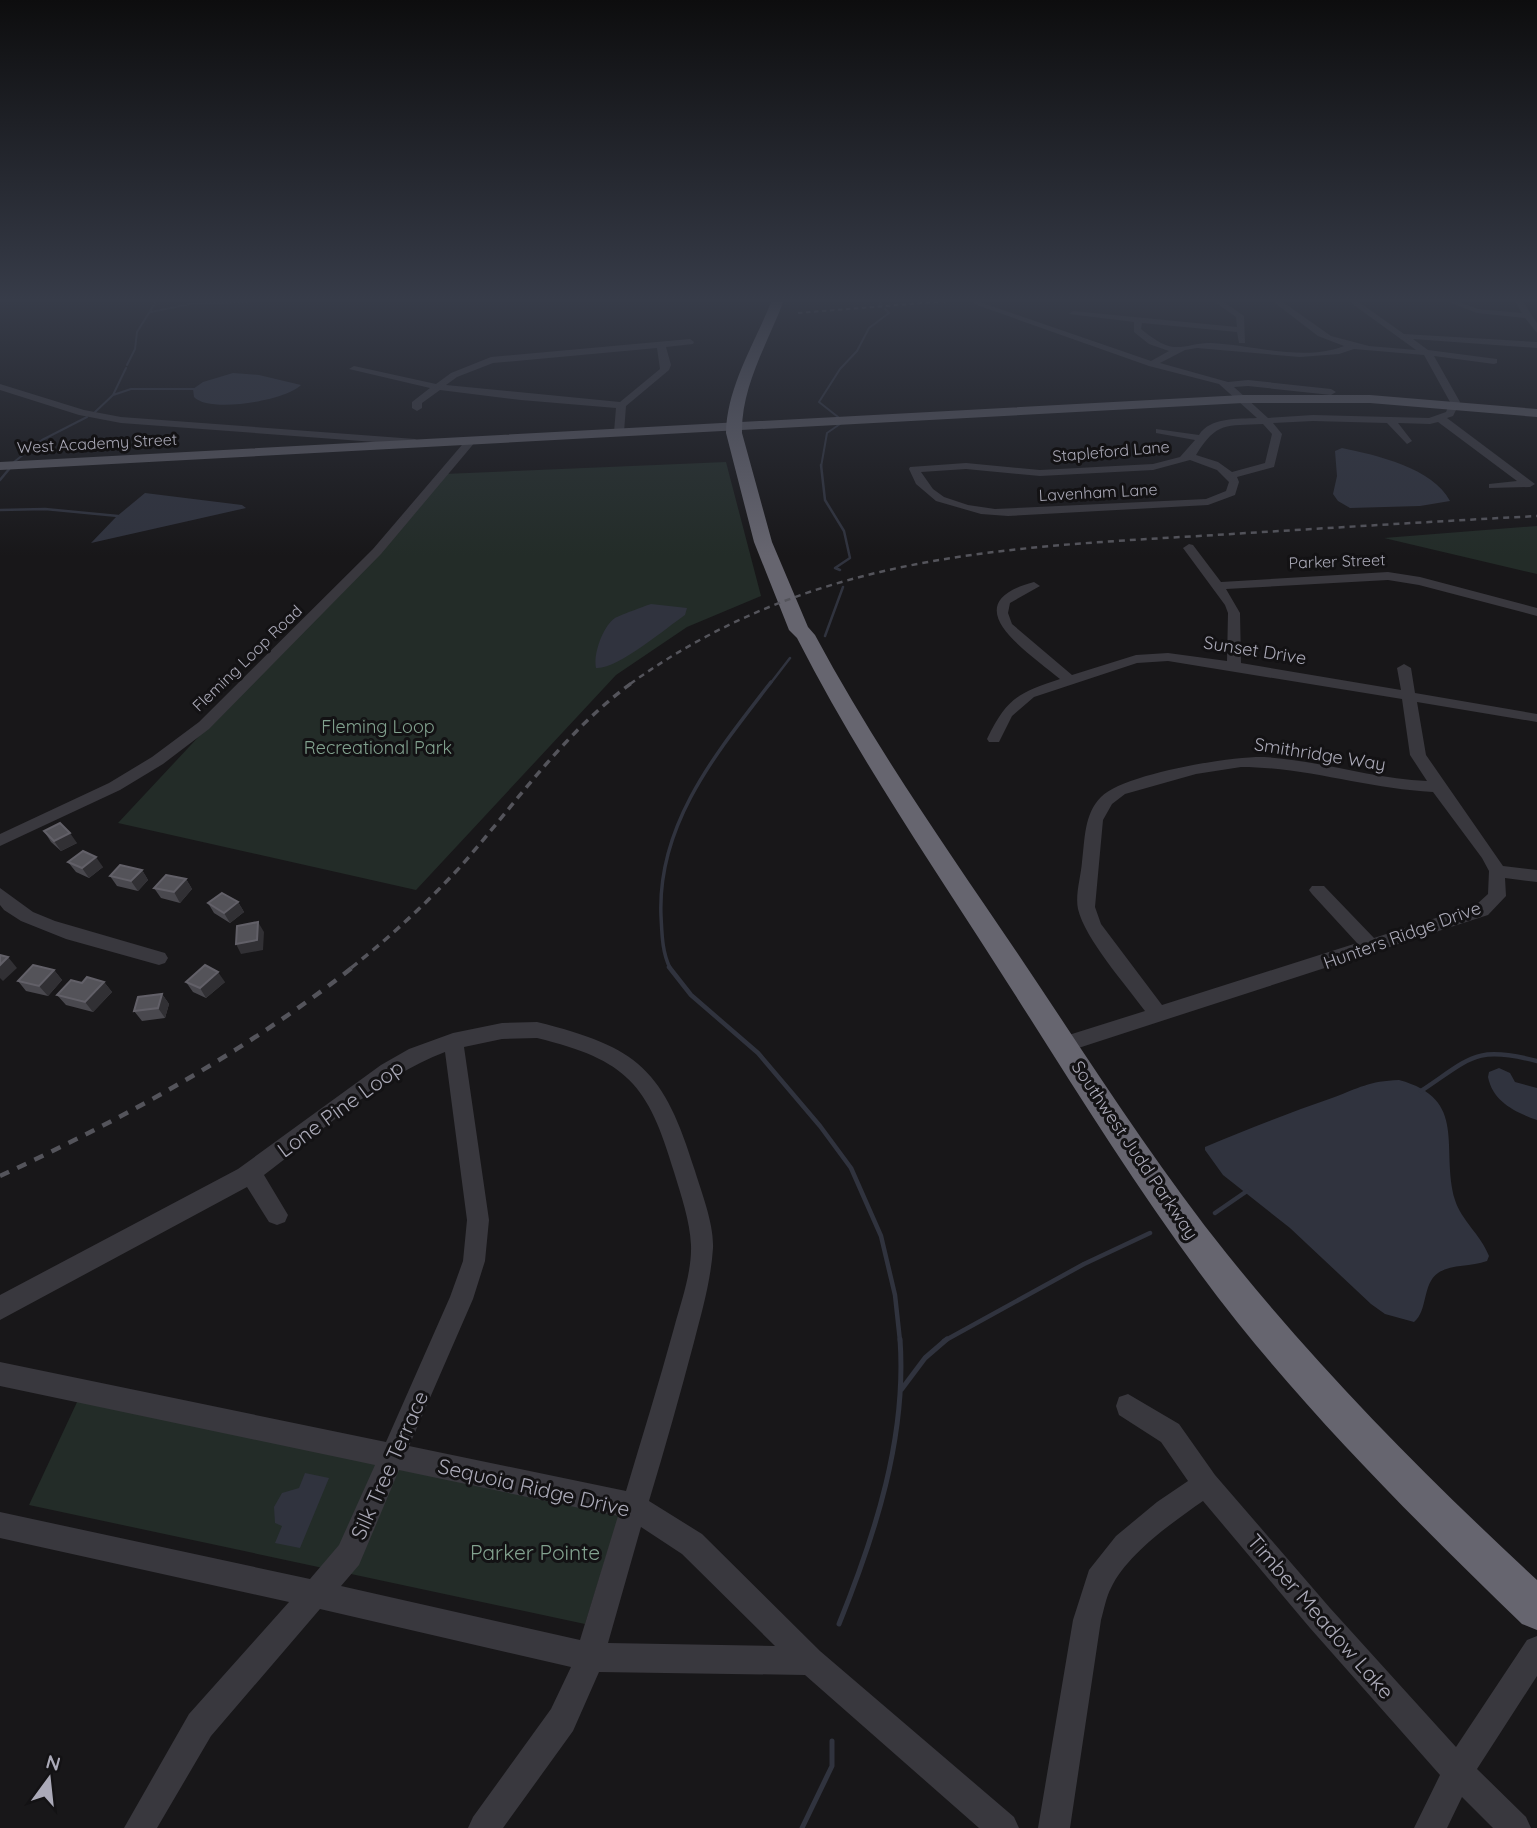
<svg xmlns="http://www.w3.org/2000/svg" width="1537" height="1828" viewBox="0 0 1537 1828" font-family="Quicksand,sans-serif">
  <style>
    .green { fill: #232c28 }
    .water { fill: #30333e }
    .lines { fill: none; stroke-linecap: round; stroke-linejoin: round }
    .stream-far4 { stroke: #30333e; stroke-width: 2 }
    .stream-far3 { stroke: #30333e; stroke-width: 2.5 }
    .stream-far2 { stroke: #30333e; stroke-width: 3.5 }
    .stream-far1 { stroke: #30333e; stroke-width: 4.5 }
    .stream { stroke: #30333e; stroke-width: 5 }
    .minor { fill: #39383e; fill-rule: evenodd }
    .major { fill: #56555d; fill-rule: evenodd }
    .highway { fill: #66656f; fill-rule: evenodd }
    .rail-far3 { stroke: #54545b; stroke-width: 2; stroke-dasharray: 4.5 3.5; stroke-linecap: butt }
    .rail-far2 { stroke: #54545b; stroke-width: 2.5; stroke-dasharray: 6 5; stroke-linecap: butt }
    .rail-far1 { stroke: #54545b; stroke-width: 3.5; stroke-dasharray: 8 6; stroke-linecap: butt }
    .rail { stroke: #54545b; stroke-width: 4.5; stroke-dasharray: 10 9; stroke-linecap: butt }
    .wall { fill: #49484e }
    .shaded-wall { fill: #313034 }
    .building { fill: #545359; stroke: #626068; stroke-width: 2 }
    .labels { text-anchor: middle; dominant-baseline: central; stroke-width: 6; stroke-linejoin: round; paint-order: stroke }
    .far-street-label { font-size: 16px; fill: #abaab8; stroke: #131214 }
    .street-label { font-size: 18px; fill: #abaab8; stroke: #131214 }
    .park-label { font-size: 18px; fill: #82a28f; stroke: #131214 }
    .near-street-label { font-size: 21px; fill: #abaab8; stroke: #131214 }
    .near-park-label { font-size: 21px; fill: #82a28f; stroke: #131214 }
  </style>
  <rect width="100%" height="100%" fill="#181719"/>
  <path class="green" d="M726 462 761 596 687 627 616 675 416 890 118 823 444 474Z
    M1537 526V574L1384 538Z
    M78 1400 621 1509 585 1624 29 1505Z"/>
  <path class="water" d="M233 373 259 375 301 385C287 400 210 414 194 397L193 389 203 382Z
    M1342 448C1376 455 1433 468 1450 501L1420 506 1350 508 1338 501 1333 494 1337 476 1335 451Z
    M145 493 242 505 246 508 91 543 116 517Z
    M651 604 687 608 685 615C666 628 617 670 596 668 593 654 603 626 615 618 618 616 645 606 651 604Z
    M1499 1068 1510 1073 1515 1082 1537 1088V1120C1515 1112 1493 1102 1488 1077L1489 1072Z
    M1399 1080C1469 1099 1440 1148 1455 1200 1461 1220 1481 1235 1489 1256L1487 1261C1471 1267 1451 1264 1438 1273 1422 1284 1428 1311 1414 1322L1385 1314 1371 1304 1290 1228 1223 1175 1205 1150V1147C1247 1129 1289 1113 1332 1098 1359 1088 1369 1081 1399 1080Z
    M305 1473 329 1478 300 1548 275 1543 282 1526 275 1523 274 1507 282 1493 299 1488Z"/>
  <g class="lines">
    <path class="stream-far4" d="M880 304 885 300
      M151 312 190 304 283 300
      M127 365 135 349 137 332 157 300
      M113 395 131 389H197
      M94 413 113 395 126 368
      M838 417 819 402 840 369 857 351 869 328 889 313 885 309
      M14 462 42 440 87 417
      M821 467 827 433 840 424"/>
    <path class="stream-far3" d="M821 465 825 500 844 531 850 558 835 568 840 570
      M0 480 10 468
      M0 510 45 509 118 516
      M825 636 843 587
      M770 684 790 658"/>
    <path class="stream-far2" d="M670 968C662 952 662 934 661 916 657 823 718 751 771 682"/>
    <path class="stream-far1" d="M669 967 691 995 758 1053 820 1126 851 1168 881 1236 895 1295 900 1341
      M1421 1091C1471 1058 1475 1045 1537 1061
      M1215 1213 1247 1191
      M944 1341 1084 1264 1150 1233"/>
    <path class="stream" d="M901 1390 925 1358 947 1339
      M839 1624C875 1535 907 1437 900 1339
      M802 1828 832 1766V1741"/>
    <path class="minor" d="M974 300 1151 361 1169 351 1149 344 1134 332V322L1069 314 1073 311 1237 327 1236 317 1212 300H1221L1244 316 1245 343H1239L1237 332 1142 323 1141 329C1150 336 1162 346 1174 347 1185 348 1199 342 1211 343 1253 345 1304 362 1344 346L1318 336 1271 300H1280L1331 336 1369 346 1416 350 1347 300H1356L1404 334 1537 342V348L1413 339 1428 350 1497 359V363L1494 364 1434 356 1460 402 1453 416 1447 418 1535 484 1530 487 1489 488V484L1517 481 1438 422 1430 424 1398 423 1412 441 1407 444 1387 423 1313 421 1273 423 1282 434 1274 467 1237 477 1239 482 1235 495 1208 505 1008 516 981 514 936 501 916 484 909 469 910 467 966 463 1040 470 1153 464 1180 457 1195 440 1156 433V429L1199 435C1210 417 1238 419 1257 418L1219 384 1149 366 974 304ZM1197 348 1300 357 1339 354 1354 349 1424 355 1450 402 1446 412 1429 418 1313 415 1268 418 1234 387 1248 386 1331 395 1336 392 1331 389 1248 380 1228 382 1160 363 1185 350ZM1263 424 1272 434 1265 463 1232 472 1218 462 1196 455C1217 421 1226 426 1263 424ZM1190 460 1217 470 1229 482 1226 491 1206 499 995 509 968 505 944 497 933 489 921 472 966 469 1040 476 1153 470Z
      M1443 300H1454L1478 309 1522 313 1514 300H1522L1537 323V333L1525 318 1477 313Z
      M690 339 694 342 693 344 666 347 671 365 669 370 626 406 624 432 619 435 614 432 616 408 521 400 440 390 422 403V408L417 411 412 408V402L430 388 349 369 354 366 436 384 451 373 491 357ZM657 348 660 369 620 402 446 385 457 377 493 363Z
      M0 384 84 410 121 417 415 439 420 442 415 445 121 423 79 415 0 390Z
      M467 439 476 441 381 554 209 729 163 764 120 790 0 846V834L109 783 152 757 199 722 373 549Z
      M1189 544 1193 545 1221 582 1388 572 1420 577 1537 608V616L1419 585 1388 580 1226 589 1240 613 1241 663 1401 690 1397 668 1404 664 1411 668 1415 693 1537 714V722L1417 702 1426 755 1503 866 1537 870V882L1505 878 1506 896 1488 915 1063 1053 1056 1051 1053 1045 1056 1039 1145 1011C1126 985 1085 939 1078 909 1075 895 1081 876 1082 862 1085 839 1084 814 1101 797 1123 774 1231 756 1264 757 1319 760 1372 779 1427 781L1410 755 1402 699 1168 661 1137 663 1034 697 1012 716 999 742H989L987 739C1007 698 1018 693 1060 679 1028 652 951 604 1034 582L1040 586 1010 603 1008 613 1012 624 1072 675 1136 655 1168 653 1227 661 1228 613 1225 605 1183 548ZM1241 767C1306 767 1368 789 1433 792L1482 858 1489 871 1488 894 1476 905 1374 938 1324 886H1312L1309 890 1312 894 1357 943 1162 1005 1101 924 1095 907 1103 820 1112 804 1125 794 1196 774Z
      M0 888 33 912 55 921 165 953 168 958 165 963 159 965 66 939 21 921 4 910 0 905Z
      M537 1022C639 1047 664 1070 695 1171 702 1194 714 1224 713 1248 711 1280 702 1311 694 1342 680 1395 665 1448 649 1501L702 1534 820 1651 1014 1817 1019 1828H979L805 1675 599 1672 573 1731 503 1828H468L473 1817 551 1709 571 1667 320 1609 211 1736 157 1828H124L189 1714 289 1602 0 1538V1512L310 1579 339 1545 375 1465 0 1386V1362L386 1442 450 1297 463 1261 467 1220 445 1052C379 1077 320 1133 264 1175L288 1215 285 1222 277 1225 269 1222 247 1187 0 1320V1295L238 1169 381 1065 409 1049 453 1033 502 1023ZM537 1038C627 1060 648 1084 674 1172 681 1195 690 1221 691 1245 692 1272 681 1302 674 1328 659 1383 642 1437 626 1491L409 1446 473 1299 485 1261 489 1220 464 1047 502 1039ZM399 1470 618 1516 580 1640 341 1586 359 1565ZM641 1527 682 1554 775 1646 608 1643Z
      M1128 1394 1179 1424 1215 1475 1330 1608 1456 1747 1527 1640 1537 1636V1676L1477 1769 1526 1817 1531 1828H1493L1462 1797 1447 1828H1414L1440 1775 1310 1628 1203 1501C1173 1522 1127 1554 1111 1588 1106 1597 1104 1610 1101 1620L1070 1828H1038L1073 1620 1089 1570 1116 1536 1157 1502 1188 1481 1161 1442 1119 1415 1116 1406 1119 1397Z"/>
    <path class="major" d="M1243 395H1370L1537 409V417L1370 403H1243L0 470V462Z"/>
    <path class="highway" d="M772 300H784C768 343 741 386 742 433L772 542 808 627 815 635C875 747 947 849 1018 954 1086 1055 1151 1159 1227 1254 1321 1371 1427 1478 1537 1580V1630L1522 1624C1423 1528 1325 1431 1238 1323 1148 1210 1074 1086 996 965 927 857 855 752 797 638L789 630 754 542 726 433C727 386 755 343 772 300Z"/>
    <path class="rail-far3" d="M798 313 961 300"/>
    <path class="rail-far2" d="M630 684C807 557 991 548 1199 536 1312 529 1424 522 1537 516"/>
    <path class="rail-far1" d="M351 968C390 937 427 903 461 866 516 803 564 732 633 682"/>
    <path class="rail" d="M0 1176C125 1118 245 1052 353 967"/>
  </g>
  <path class="wall" d="M44 831 77 843 61 851 51 842Z
    M68 862 103 867 89 878 76 872Z
    M142 870 148 880 138 891 117 886 110 876Z
    M186 879 192 889 180 903 161 898 154 888Z
    M238 902 244 912 230 923 214 913 208 903Z
    M54 970 62 980 48 996 26 991 18 981Z
    M104 982 112 992 93 1012 66 1005 57 995 82 983Z
    M186 982H225L206 998 193 992Z
    M162 994 169 1004 165 1018 142 1021 134 1011Z"/>
  <path class="shaded-wall" d="M70 833 77 843 61 851 54 841Z
    M96 857 103 867 89 878 82 868Z
    M142 870 148 880 138 891 131 881Z
    M186 879 192 889 180 903 174 892Z
    M238 902 244 912 230 923 224 913Z
    M258 922 264 932 263 950 241 954 236 944Z
    M8 957 17 968 3 981 0 978V965Z
    M54 970 62 980 48 996 39 986Z
    M218 972 225 982 206 998 200 988Z
    M104 982 112 992 93 1012 85 1002Z
    M162 994 169 1004 165 1018 158 1008Z"/>
  <path class="building" d="M60 823 70 833 54 841 44 831Z
    M83 851 96 857 82 868 68 862Z
    M120 865 142 870 131 881 110 876Z
    M166 875 186 879 174 892 154 888Z
    M222 893 238 902 224 913 208 903Z
    M258 922 257 940 236 944 237 926Z
    M0 955 8 957 0 965Z
    M33 965 54 970 39 986 18 981Z
    M205 965 218 972 200 988 186 982Z
    M87 977 104 982 85 1002 57 995 71 980 82 983Z
    M162 994 158 1008 134 1011 138 997Z"/>
  <linearGradient id="sky" x2="0" y2="1"><stop stop-color="#0d0d0e"/><stop offset="0.54" stop-color="#373c49"/><stop offset="1" stop-color="#373c49" stop-opacity="0"/></linearGradient>
  <rect width="1537" height="556" fill="url(#sky)"/>
  <g class="labels">
    <g class="far-street-label">
      <text transform="translate(97 443) rotate(-3)">West Academy Street</text>
      <text transform="translate(1111 451) rotate(-5)">Stapleford Lane</text>
      <text transform="translate(1098 492) rotate(-3)">Lavenham Lane</text>
      <text transform="translate(1337 561) rotate(-2)">Parker Street</text>
      <text transform="translate(247 658) rotate(-44)">Fleming Loop Road</text>
    </g>
    <g class="street-label">
      <text transform="translate(1255 650) rotate(9)">Sunset Drive</text>
      <text transform="translate(1320 754) rotate(9)">Smithridge Way</text>
      <text transform="translate(1402 935) rotate(-20)">Hunters Ridge Drive</text>
      <text transform="translate(1135 1150) rotate(56)">Southwest Judd Parkway</text>
    </g>
    <g class="park-label">
      <text x="378" y="726">Fleming Loop<tspan x="378" dy="21">Recreational Park</tspan></text>
    </g>
    <g class="near-street-label">
      <text transform="translate(340 1108) rotate(-36)">Lone Pine Loop</text>
      <text transform="translate(389 1465) rotate(-66)">Silk Tree Terrace</text>
      <text transform="translate(534 1487) rotate(13)">Sequoia Ridge Drive</text>
      <text transform="translate(1321 1616) rotate(49)">Timber Meadow Lake</text>
    </g>
    <g class="near-park-label">
      <text x="535" y="1552">Parker Pointe</text>
    </g>
  </g>
  <g transform="translate(49 1779) rotate(15)" stroke="#131214" stroke-width="5" paint-order="stroke">
  <path d="M0-5L12 26L0 18L-12 26Z" fill="#abaab8"/>
  <text y="-10" font-size="19" font-weight="bold" text-anchor="middle" fill="#abaab8">N</text>
  </g>
</svg>
